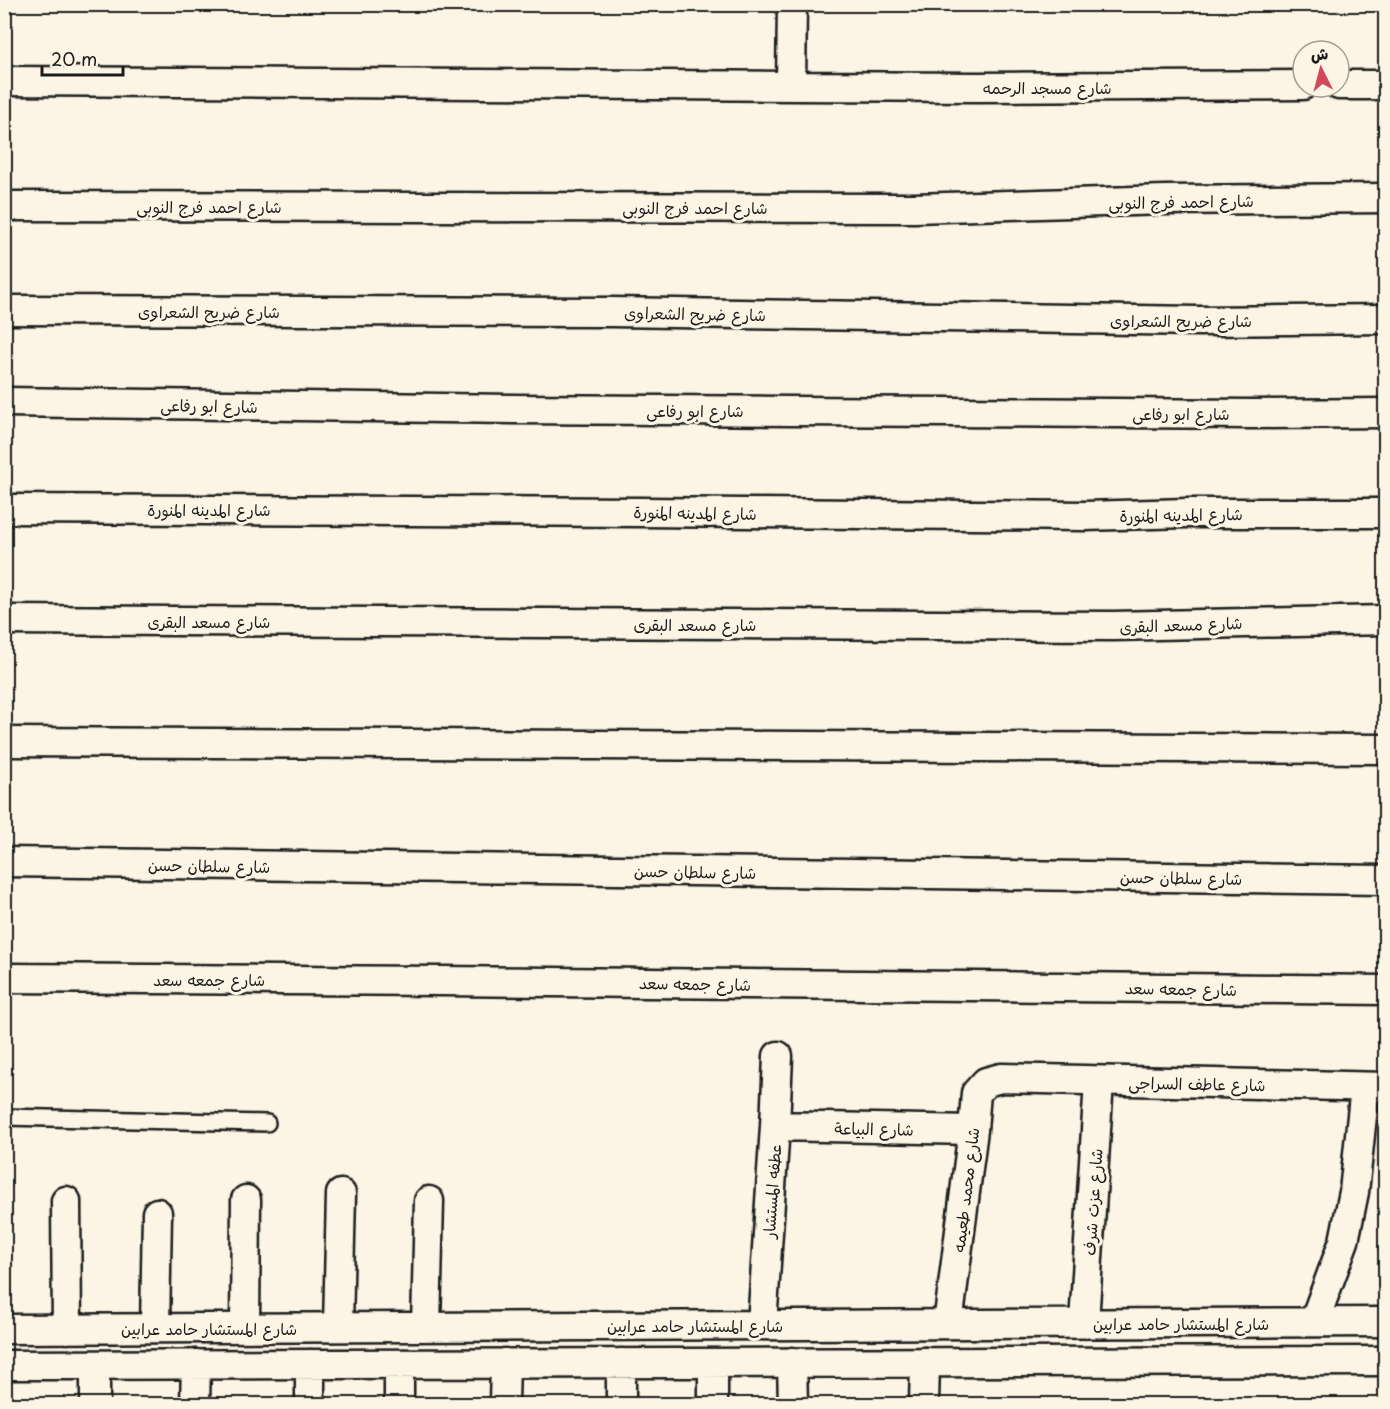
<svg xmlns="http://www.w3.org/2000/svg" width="1390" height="1409" viewBox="0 0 1390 1409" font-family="'Playpen Sans','Playpen Sans Arabic',sans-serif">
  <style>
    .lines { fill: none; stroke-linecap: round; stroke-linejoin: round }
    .lane-casing { stroke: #1c1c1c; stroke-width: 20 }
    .street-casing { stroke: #1c1c1c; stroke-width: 33 }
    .lane { stroke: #fcf5e5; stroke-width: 15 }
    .street { stroke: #fcf5e5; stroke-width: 28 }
    .labels { text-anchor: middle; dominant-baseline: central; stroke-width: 6; stroke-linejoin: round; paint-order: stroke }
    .street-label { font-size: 16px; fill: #1c1c1c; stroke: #fcf5e5 }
  </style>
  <rect width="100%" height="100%" fill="#fcf5e5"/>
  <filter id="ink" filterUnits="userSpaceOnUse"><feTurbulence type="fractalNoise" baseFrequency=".0167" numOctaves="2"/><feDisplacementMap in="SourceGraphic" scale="12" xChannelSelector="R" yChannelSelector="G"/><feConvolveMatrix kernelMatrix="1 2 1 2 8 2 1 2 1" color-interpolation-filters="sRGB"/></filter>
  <g filter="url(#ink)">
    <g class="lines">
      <g class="lane-casing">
        <path id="lane" d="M4 1117 267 1123"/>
      </g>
      <g class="street-casing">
        <path id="street" d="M4 81 977 87 1303 85
          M1339 85H1386
          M791 86 792 4
          M4 206 914 208 1165 200 1386 198
          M4 310 611 312 1198 321 1386 319
          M4 402 512 409 1253 414 1386 413
          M4 509 643 512 1085 516 1187 513H1386
          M4 620 1113 626 1386 620
          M4 742 1386 749
          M4 862 1386 880
          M4 978 441 981 1386 990
          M775 1126 973 1130
          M66 1201 67 1329
          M1314 1322 1344 1241 1354 1192 1365 1087
          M1084 1323 1099 1081
          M948 1324 973 1130 976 1093 986 1082 1001 1078 1386 1087
          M762 1325 775 1126 778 1056
          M338 1327 341 1194
          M426 1327 429 1201
          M155 1328 157 1213
          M245 1328 246 1200
          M4 1329 1386 1322
          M792 1362 793 1404
          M713 1363V1404
          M4 1365 1386 1361
          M95 1404V1365
          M195 1404 196 1364
          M310 1404V1364
          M399 1404V1364
          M504 1404 505 1363
          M621 1404V1363
          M924 1404 925 1362"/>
      </g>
      <use href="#lane" class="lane"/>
      <use href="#street" class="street"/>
    </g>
  </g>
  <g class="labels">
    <g class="street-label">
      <text x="1047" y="87">شارع مسجد الرحمه</text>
      <text transform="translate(1181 201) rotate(-1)">شارع احمد فرج النوبى</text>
      <text x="209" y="206">شارع احمد فرج النوبى</text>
      <text x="695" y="207">شارع احمد فرج النوبى</text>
      <text x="209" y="311">شارع ضريح الشعراوى</text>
      <text transform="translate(695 313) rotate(1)">شارع ضريح الشعراوى</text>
      <text x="1181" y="320">شارع ضريح الشعراوى</text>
      <text transform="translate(209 405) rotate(1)">شارع ابو رفاعى</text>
      <text x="695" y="410">شارع ابو رفاعى</text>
      <text x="1181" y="413">شارع ابو رفاعى</text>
      <text x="209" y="509">شارع المدينه المنورة</text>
      <text transform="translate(695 512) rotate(1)">شارع المدينه المنورة</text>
      <text transform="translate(1181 514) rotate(-1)">شارع المدينه المنورة</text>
      <text x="209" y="621">شارع مسعد البقرى</text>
      <text x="695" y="624">شارع مسعد البقرى</text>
      <text transform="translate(1181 624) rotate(-2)">شارع مسعد البقرى</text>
      <text transform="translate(209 865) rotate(1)">شارع سلطان حسن</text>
      <text transform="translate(695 871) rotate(1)">شارع سلطان حسن</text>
      <text transform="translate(1181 877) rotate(1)">شارع سلطان حسن</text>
      <text x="209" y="979">شارع جمعه سعد</text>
      <text transform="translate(695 983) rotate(1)">شارع جمعه سعد</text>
      <text transform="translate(1181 988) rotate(1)">شارع جمعه سعد</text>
      <text transform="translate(1197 1083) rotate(1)">شارع عاطف السراجى</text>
      <text transform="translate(874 1128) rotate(1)">شارع البياعة</text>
      <text transform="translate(965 1190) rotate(-83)">شارع محمد طعيمه</text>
      <text transform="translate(771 1191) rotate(-86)">عطفه المستشار</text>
      <text transform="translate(1092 1202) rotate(-86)">شارع عزت شرف</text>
      <text x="1181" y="1323">شارع المستشار حامد عرابين</text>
      <text x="695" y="1325">شارع المستشار حامد عرابين</text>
      <text x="209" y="1328">شارع المستشار حامد عرابين</text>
    </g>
  </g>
  <rect width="1390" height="1409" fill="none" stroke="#fcf5e5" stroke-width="24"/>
  <rect x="12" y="12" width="1366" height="1385" fill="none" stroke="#1c1c1c" stroke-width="2" filter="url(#ink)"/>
  <g transform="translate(1321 69) rotate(354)"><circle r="28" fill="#fcf5e5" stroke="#a29e95" stroke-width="1.5"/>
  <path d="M0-4.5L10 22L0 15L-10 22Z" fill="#d1495b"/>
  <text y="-9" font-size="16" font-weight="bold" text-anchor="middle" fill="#1c1c1c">ش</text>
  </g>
  <path d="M42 66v9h81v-9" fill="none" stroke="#1c1c1c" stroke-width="3"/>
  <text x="51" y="66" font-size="18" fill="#1c1c1c" stroke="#fcf5e5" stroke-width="4.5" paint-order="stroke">20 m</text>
</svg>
